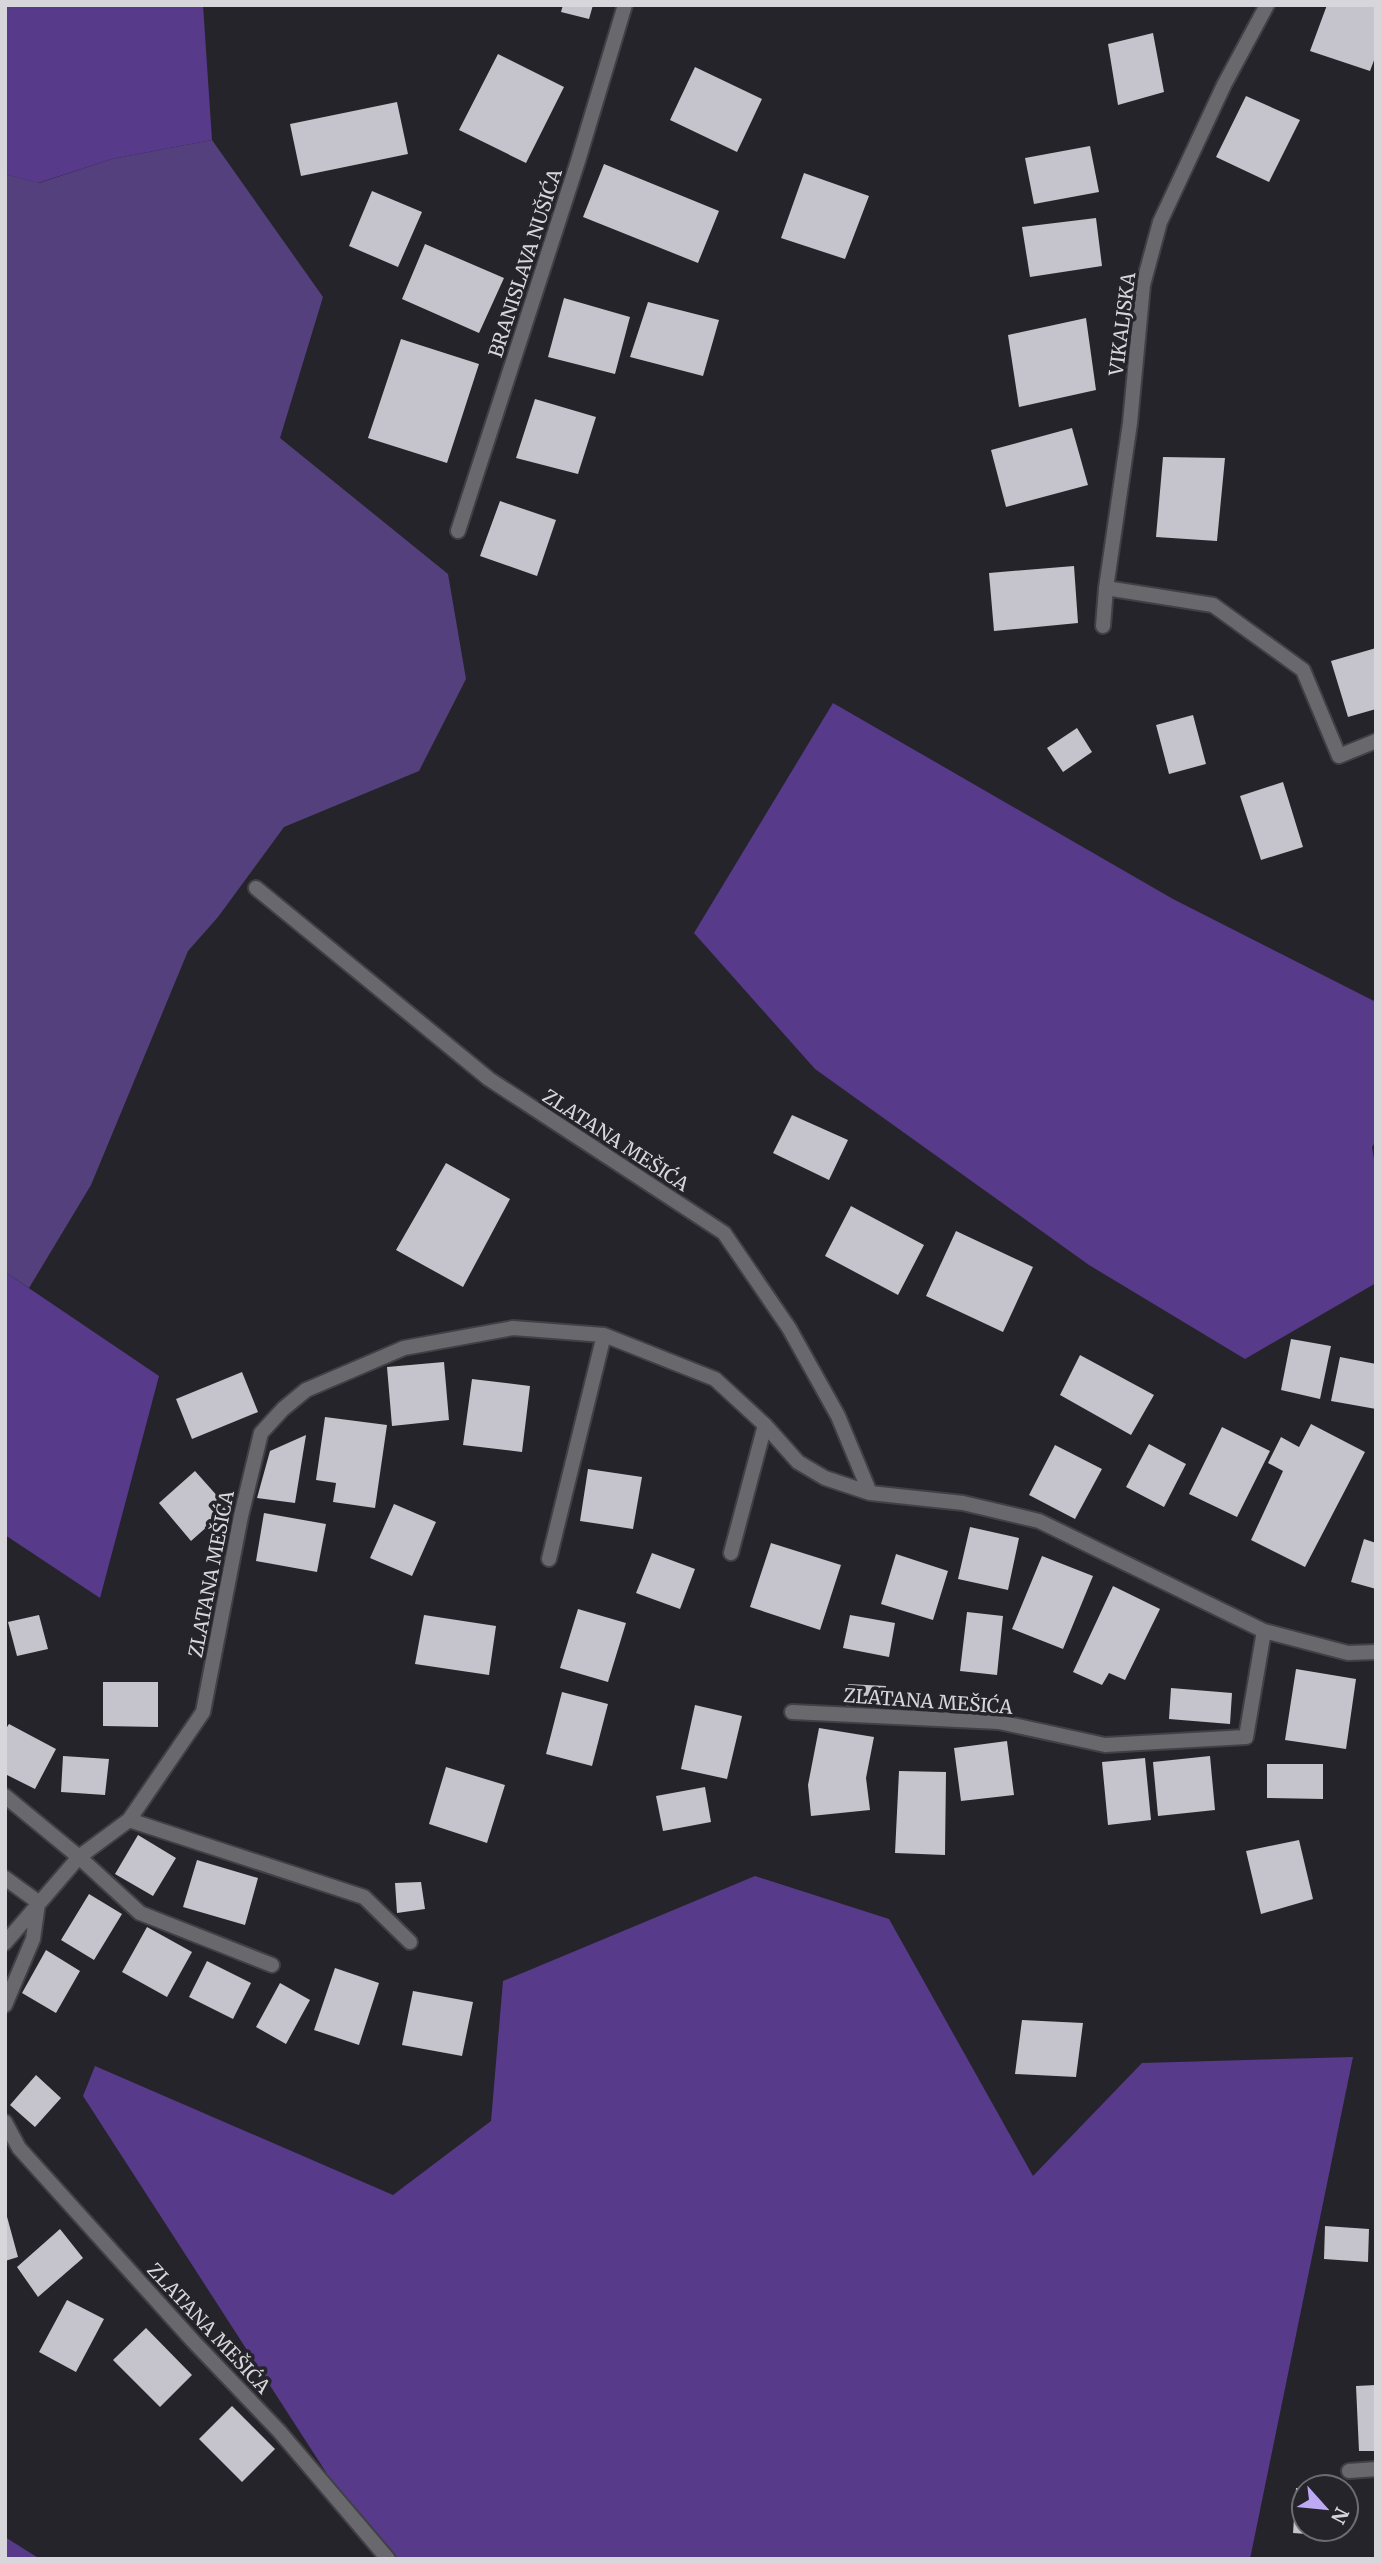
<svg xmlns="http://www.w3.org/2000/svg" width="1381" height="2564" viewBox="0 0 1381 2564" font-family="Merriweather,serif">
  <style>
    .green { fill: #54407c }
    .forest { fill: #573a8a }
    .building { fill: #c5c3cb }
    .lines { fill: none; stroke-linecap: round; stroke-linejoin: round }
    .minor-casing { stroke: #414046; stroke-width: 18 }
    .minor { stroke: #69686c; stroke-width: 14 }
    .labels { text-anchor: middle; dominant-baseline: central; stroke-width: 7; stroke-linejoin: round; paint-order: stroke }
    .street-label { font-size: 19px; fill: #d7d6da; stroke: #25242a }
  </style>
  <rect width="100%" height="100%" fill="#25242a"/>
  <path class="green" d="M212 140 323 297 280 438 448 574 466 679 419 771 284 827 218 917 188 951 91 1185 29 1288 5 1272V174L39 183 112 159Z"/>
  <path class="forest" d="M5 5H203L212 140 112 159 38 183 5 174Z
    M833 703 1173 899 1376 1002V1141L1372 1147 1376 1171V1283L1245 1359 1089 1265 815 1069 694 933Z
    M5 1272 159 1376 100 1598 5 1535Z
    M755 1876 889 1919 1033 2176 1142 2063 1353 2057 1250 2559H382L83 2096 95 2066 393 2195 491 2121 503 1981Z
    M5 2537 40 2559H5Z"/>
  <path class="building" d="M563 5H593L589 19 561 12Z
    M1327 5H1376V55L1370 71 1310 51Z
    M1153 33 1164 92 1118 105 1108 44Z
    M498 54 564 87 526 163 459 130Z
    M695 67 762 99 737 152 670 120Z
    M1246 96 1300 120 1269 182 1216 157Z
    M397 102 408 154 301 176 290 124Z
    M1090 146 1099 192 1034 204 1025 158Z
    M604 164 719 211 698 263 583 217Z
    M804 173 869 196 845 259 781 238Z
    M372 191 422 212 398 267 349 246Z
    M1096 218 1102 266 1030 277 1022 227Z
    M425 244 504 278 479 333 402 299Z
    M564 298 630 317 615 374 548 357Z
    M648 302 719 320 703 376 630 357Z
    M1086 318 1096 390 1019 407 1008 335Z
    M401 339 479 364 447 463 368 438Z
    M535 399 596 417 578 474 516 458Z
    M1072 428 1088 485 1006 507 991 450Z
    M1163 457 1225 458 1217 541 1156 537Z
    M500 501 556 520 537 576 480 556Z
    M1074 566 1078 623 994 631 989 573Z
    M1376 648V709L1348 717 1331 661Z
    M1193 715 1206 764 1169 774 1156 725Z
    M1077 728 1092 752 1063 772 1047 748Z
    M1283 782 1303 847 1261 860 1240 796Z
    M792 1115 848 1140 829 1180 773 1153Z
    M446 1163 510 1199 463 1287 396 1250Z
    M851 1206 924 1245 898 1295 825 1256Z
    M956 1231 1033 1267 1003 1332 926 1296Z
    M1291 1339 1331 1346 1320 1399 1281 1390Z
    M1080 1355 1154 1395 1131 1435 1060 1395Z
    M1340 1357 1376 1364V1409L1331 1401Z
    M444 1362 449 1420 392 1426 387 1367Z
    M242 1372 258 1412 192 1439 176 1399Z
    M472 1379 530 1386 522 1452 463 1445Z
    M325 1417 387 1425 375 1508 333 1502 336 1483 316 1480Z
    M1311 1424 1365 1452 1305 1567 1251 1540 1283 1471 1268 1463 1281 1437 1299 1447Z
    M1222 1427 1270 1451 1237 1517 1189 1494Z
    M306 1435 295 1503 257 1498 270 1451Z
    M1149 1444 1186 1464 1164 1507 1126 1487Z
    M1055 1445 1102 1469 1075 1519 1029 1495Z
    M588 1469 642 1477 633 1529 580 1521Z
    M195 1471 228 1508 191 1541 159 1503Z
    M394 1504 436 1522 412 1576 370 1558Z
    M264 1513 326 1524 317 1572 256 1561Z
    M970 1527 1019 1538 1008 1590 958 1579Z
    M1364 1539 1376 1543V1589L1351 1582Z
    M771 1543 841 1565 820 1630 750 1607Z
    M652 1553 695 1569 680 1609 636 1593Z
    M896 1554 948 1571 933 1620 881 1604Z
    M1042 1556 1093 1576 1063 1649 1012 1629Z
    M1113 1586 1160 1609 1125 1680 1109 1673 1102 1685 1073 1672Z
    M578 1609 626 1623 608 1682 560 1668Z
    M967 1612 1003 1616 997 1675 960 1671Z
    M39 1615 48 1649 17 1656 8 1622Z
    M424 1615 496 1626 489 1675 415 1664Z
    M850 1615 895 1623 889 1657 843 1648Z
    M1296 1669 1356 1679 1346 1749 1285 1740Z
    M103 1682H158V1727L103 1726Z
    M848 1684 886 1686 885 1711 846 1709Z
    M1171 1688 1232 1693 1230 1724 1169 1719Z
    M562 1692 608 1704 592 1766 546 1754Z
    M695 1705 742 1716 727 1779 681 1769Z
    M9 1724 56 1749 35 1789 5 1774V1730Z
    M819 1728 874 1737 866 1778 870 1810 811 1816 808 1785Z
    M1007 1741 1014 1795 961 1801 954 1748Z
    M63 1756 109 1759 105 1795 61 1792Z
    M1210 1756 1215 1810 1158 1816 1153 1762Z
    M1145 1758 1151 1820 1108 1825 1102 1762Z
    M1267 1764H1323V1799L1267 1798Z
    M446 1767 505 1785 487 1843 429 1824Z
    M899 1771 946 1772 945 1855 895 1853Z
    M705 1787 711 1822 663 1831 656 1796Z
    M138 1835 176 1858 153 1896 115 1874Z
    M1299 1840 1313 1899 1261 1914 1246 1851Z
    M197 1860 258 1878 245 1925 183 1907Z
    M421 1882 425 1909 397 1913 395 1883Z
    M89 1894 122 1914 94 1960 61 1940Z
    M147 1927 192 1952 167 1997 122 1972Z
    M46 1950 80 1971 56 2013 22 1993Z
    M207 1961 251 1983 233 2019 189 1997Z
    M335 1968 379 1983 359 2045 314 2030Z
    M280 1983 310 2000 286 2044 256 2027Z
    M413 1991 473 2002 462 2056 402 2045Z
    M1022 2020 1083 2023 1076 2077 1015 2074Z
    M36 2075 61 2098 35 2127 10 2105Z
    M6 2213 18 2257 5 2261V2214Z
    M1325 2226 1369 2229 1368 2262 1324 2259Z
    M60 2229 83 2258 38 2297 17 2267Z
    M67 2300 104 2319 76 2372 39 2352Z
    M146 2328 192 2375 160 2407 113 2360Z
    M1376 2385V2451H1359L1356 2386Z
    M232 2406 275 2449 242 2482 199 2439Z
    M1296 2488H1304V2529H1333V2536L1293 2533Z"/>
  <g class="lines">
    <g class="minor-casing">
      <path id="minor" d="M458 531 578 161 625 5
        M1106 588 1213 605 1303 670 1339 756 1376 741
        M1103 626 1106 588 1130 423 1143 285 1160 222 1224 85 1267 5
        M256 888 489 1079 724 1233 789 1328 838 1416 870 1493
        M731 1553 765 1425
        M549 1559 604 1335
        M792 1712 999 1722 1105 1745 1246 1737 1264 1631
        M5 1796 79 1857 140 1913 272 1965
        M129 1820 364 1897 410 1942
        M5 1878 38 1902
        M5 1943 79 1857 129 1820 203 1712 241 1516 261 1433 283 1409 306 1390 404 1348 513 1328 604 1335 715 1379 765 1425 798 1462 825 1478 870 1493 963 1503 1039 1521 1264 1631 1348 1653 1376 1652
        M5 2005 33 1939 38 1904
        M5 2122 19 2148 193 2341 279 2431 388 2559
        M1349 2471 1376 2469"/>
    </g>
    <use href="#minor" class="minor"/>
  </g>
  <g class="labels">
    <g class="street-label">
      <text transform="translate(525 263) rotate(-72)">BRANISLAVA NUŠIĆA</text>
      <text transform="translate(1122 324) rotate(-83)">VIKALJSKA</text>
      <text transform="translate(616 1140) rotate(33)">ZLATANA MEŠIĆA</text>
      <text transform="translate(211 1574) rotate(-79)">ZLATANA MEŠIĆA</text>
      <text transform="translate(928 1701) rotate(4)">ZLATANA MEŠIĆA</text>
      <text transform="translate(209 2328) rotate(47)">ZLATANA MEŠIĆA</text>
    </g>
  </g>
  <rect width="1381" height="2564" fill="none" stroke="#d7d6da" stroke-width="14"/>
  <g transform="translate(1325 2508) rotate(117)"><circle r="33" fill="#25242a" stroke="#6c6b70" stroke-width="2"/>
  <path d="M0-5L12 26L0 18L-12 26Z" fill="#bea9f4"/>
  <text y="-10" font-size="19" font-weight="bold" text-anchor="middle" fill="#d7d6da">N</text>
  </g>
</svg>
